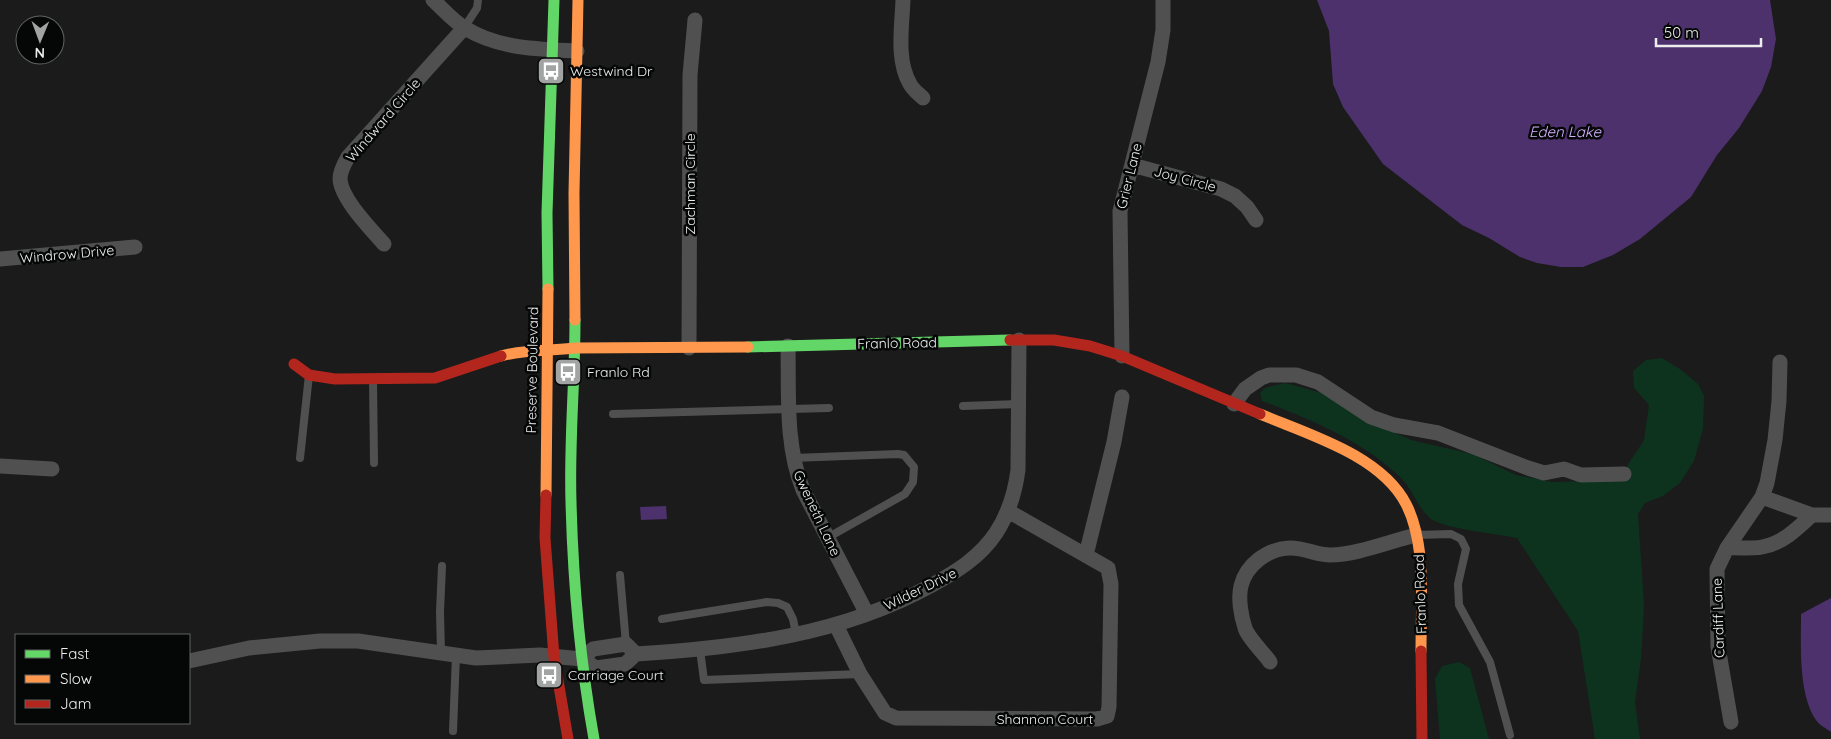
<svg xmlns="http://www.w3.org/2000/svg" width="1831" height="739" viewBox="0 0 1831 739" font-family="Quicksand,sans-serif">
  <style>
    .green { fill: #0d331f }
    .water { fill: #4d316c }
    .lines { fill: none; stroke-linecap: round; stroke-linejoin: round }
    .lane { stroke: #505050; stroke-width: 8 }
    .street { stroke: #505050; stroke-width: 15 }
    .fast { stroke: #63d668; stroke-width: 11 }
    .slow { stroke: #ff974d; stroke-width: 11 }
    .jam { stroke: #b3261e; stroke-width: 11 }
    .labels { text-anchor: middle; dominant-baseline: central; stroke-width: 5; stroke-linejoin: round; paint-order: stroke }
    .poi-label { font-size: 14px; fill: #eceeed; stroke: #050606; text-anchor: start }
    .street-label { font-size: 14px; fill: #eceeed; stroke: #050606 }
    .water-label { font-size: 15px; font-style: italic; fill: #d2b1fe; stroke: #050606 }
  </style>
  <rect width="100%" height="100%" fill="#1a1b1a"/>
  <path class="green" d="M1662 358 1680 369 1698 384 1704 396 1703 429 1694 461 1680 483 1663 496 1645 503 1638 514 1644 606 1641 659 1635 702 1640 739H1595L1578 631 1517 538C1497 534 1446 529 1431 519 1418 509 1413 490 1402 479 1367 443 1308 418 1262 401L1260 393 1265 388 1285 383 1322 393 1362 418 1411 440 1472 454 1516 475 1552 482 1627 480V466L1644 440 1649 405 1634 388 1633 371 1646 360Z
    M1459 662 1470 668 1489 739H1440L1435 679 1442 666Z"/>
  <path class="water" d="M1317 0H1770L1776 39 1771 67 1762 91 1739 128 1717 155 1691 197 1640 239 1613 255 1583 267H1561L1537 263 1520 257 1489 238 1462 225 1383 164 1343 107 1333 84 1329 31Z
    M666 506 667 519 641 520 640 507Z
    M1831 598V732C1826 728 1819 725 1816 720 1798 694 1801 644 1801 614Z"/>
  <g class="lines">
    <path class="lane" d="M464 28 477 8 478 0
      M373 380 374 463
      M963 406 1019 404
      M613 414 829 408
      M300 458 309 375
      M793 458 898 454 904 455 914 467 913 482 905 494 827 538
      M1416 535 1451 534 1461 539 1466 549 1458 584 1459 605 1490 662 1510 735
      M620 575 626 644
      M662 619 767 602 778 603 787 607 793 619 796 634
      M700 650 704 680 860 674
      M441 653 440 612 442 566
      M453 731 456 655"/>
    <path class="street" d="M433 0C443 9 453 21 465 28 498 49 539 49 577 51
      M903 0C902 27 896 60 910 84 913 90 919 94 923 98
      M1132 165 1221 189 1235 196 1247 207 1256 220
      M384 244C371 229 341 199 340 179 340 172 344 164 348 157L464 28
      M0 259 135 247
      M788 346C789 394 785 445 803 490L867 614
      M689 348 690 75 695 20
      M1122 356 1120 211 1158 62 1163 30V0
      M1234 404 1245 389 1261 378 1269 375H1296L1318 382 1371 417 1394 425 1438 433 1528 468 1544 473 1564 469 1581 475 1624 474
      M0 466 52 469
      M1762 497 1812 515H1831
      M1727 548C1739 547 1755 550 1766 546 1784 542 1799 527 1812 515
      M1086 555 1114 442 1122 397
      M836 625 860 674 885 713 896 718 1097 719 1107 716 1109 707 1111 584 1108 568 1008 511
      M582 659 593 649 626 644 636 654
      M189 661 249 648 320 641H358L476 658 540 655 582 659 596 668 625 664 636 654C737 648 842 635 932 585 956 572 980 557 996 533 1009 513 1015 493 1018 470L1019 340
      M1270 662C1264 653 1248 638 1245 628 1241 616 1238 598 1241 586 1246 565 1267 549 1289 548 1303 547 1316 555 1330 555 1356 555 1391 541 1416 535
      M1731 722 1718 647 1717 569 1727 548 1762 497 1767 483 1775 440 1779 401 1780 362"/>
    <path class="fast" d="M548 289 547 213 554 0
      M575 320C575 381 569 442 571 502 573 581 580 661 594 739
      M748 347 1010 340"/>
    <path class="slow" d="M575 320 574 193 578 0
      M501 356C525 349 550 351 575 348L748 347
      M1260 414C1307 434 1381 455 1406 504 1414 519 1418 539 1420 556 1423 585 1421 621 1421 651
      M546 495 548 289"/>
    <path class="jam" d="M1010 340H1054L1090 346 1122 356 1260 414
      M294 364 309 375 335 379 435 378 501 356
      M546 495 545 538 554 657 568 739
      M1421 651 1422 739"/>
  </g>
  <defs>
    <g id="bus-square" transform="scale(1.4375)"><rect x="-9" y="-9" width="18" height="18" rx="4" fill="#a2a4a3" stroke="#050606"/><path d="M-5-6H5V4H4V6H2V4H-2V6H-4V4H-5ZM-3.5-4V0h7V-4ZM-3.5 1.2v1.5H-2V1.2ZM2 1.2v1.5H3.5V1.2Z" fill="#fff"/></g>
  </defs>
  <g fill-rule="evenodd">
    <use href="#bus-square" x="551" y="71"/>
    <use href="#bus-square" x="568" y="372"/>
    <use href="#bus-square" x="549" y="675"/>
  </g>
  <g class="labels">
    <g class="poi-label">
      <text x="570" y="71">Westwind Dr</text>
      <text x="587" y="372">Franlo Rd</text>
      <text x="568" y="675">Carriage Court</text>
    </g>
    <g class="street-label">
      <text transform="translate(383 120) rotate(-49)">Windward Circle</text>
      <text transform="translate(1129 176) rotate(-76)">Grier Lane</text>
      <text transform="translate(1185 179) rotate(15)">Joy Circle</text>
      <text transform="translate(690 184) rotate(-90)">Zachman Circle</text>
      <text transform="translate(67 254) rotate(-5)">Windrow Drive</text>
      <text transform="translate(897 343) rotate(-1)">Franlo Road</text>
      <text transform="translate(532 370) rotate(-89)">Preserve Boulevard</text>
      <text transform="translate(817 513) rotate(65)">Gweneth Lane</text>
      <text transform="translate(920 589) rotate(-26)">Wilder Drive</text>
      <text transform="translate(1420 594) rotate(-92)">Franlo Road</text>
      <text transform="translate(1718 618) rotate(-92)">Cardiff Lane</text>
      <text x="1045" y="719">Shannon Court</text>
    </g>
    <g class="water-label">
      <text x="1565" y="131">Eden Lake</text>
    </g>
  </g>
  <rect x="15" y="634" width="175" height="90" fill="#050606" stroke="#616362"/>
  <rect x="25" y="650" width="25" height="8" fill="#63d668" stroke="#616362"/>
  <text x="60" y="659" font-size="15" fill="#eceeed">Fast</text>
  <rect x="25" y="675" width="25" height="8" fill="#ff974d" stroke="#616362"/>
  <text x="60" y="684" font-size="15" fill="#eceeed">Slow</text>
  <rect x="25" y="700" width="25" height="8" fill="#b3261e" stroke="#616362"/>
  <text x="60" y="709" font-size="15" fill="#eceeed">Jam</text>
  <g transform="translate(40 40) rotate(181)"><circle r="24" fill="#050606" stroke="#616362"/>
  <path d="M0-4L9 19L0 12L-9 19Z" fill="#a2a4a3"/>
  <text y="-8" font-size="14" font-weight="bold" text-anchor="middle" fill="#eceeed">N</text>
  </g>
  <path d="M1656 38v8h105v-8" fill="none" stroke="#eceeed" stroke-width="2.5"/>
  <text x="1664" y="38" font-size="15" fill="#eceeed" stroke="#050606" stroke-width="4" paint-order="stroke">50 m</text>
</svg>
